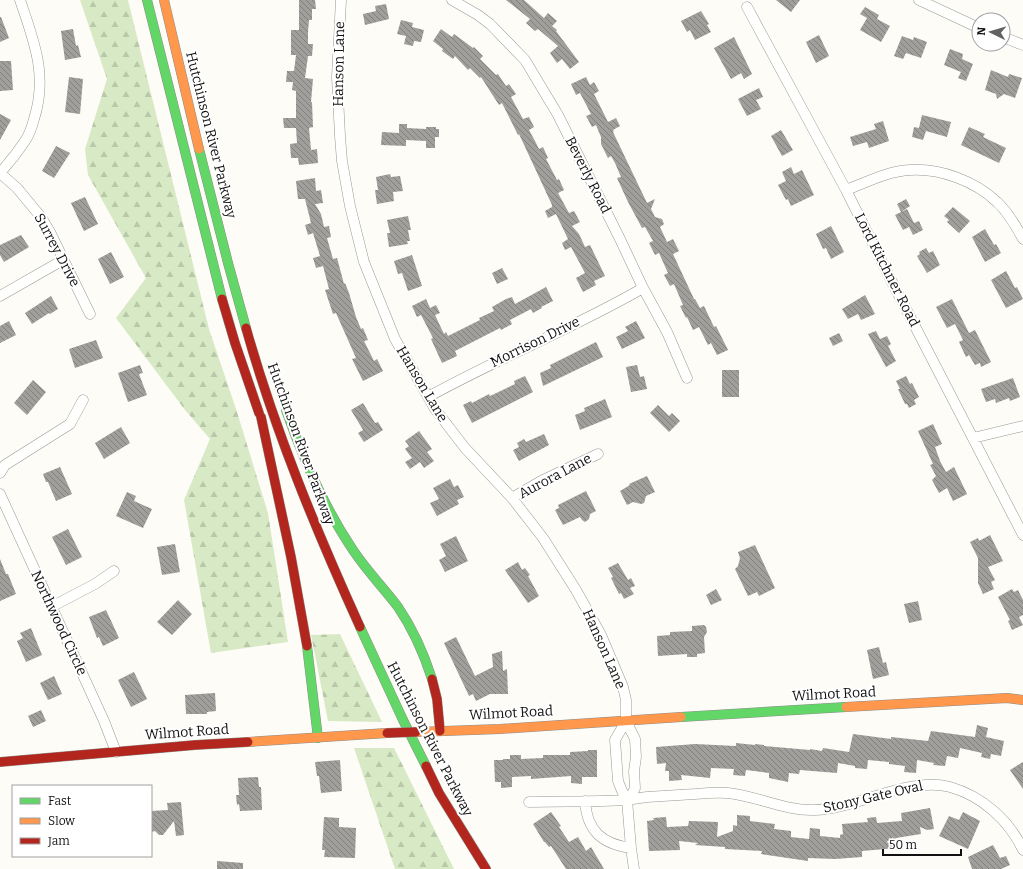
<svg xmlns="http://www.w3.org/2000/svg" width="1023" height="869" viewBox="0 0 1023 869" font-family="Bitter,serif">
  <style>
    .forest { fill: url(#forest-firs) }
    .building { fill: url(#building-back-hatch) }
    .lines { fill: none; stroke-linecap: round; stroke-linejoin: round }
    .street-casing { stroke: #979795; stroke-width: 11 }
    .fast-casing { stroke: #8e8d8b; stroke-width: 10 }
    .slow-casing { stroke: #8e8d8b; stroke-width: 10 }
    .jam-casing { stroke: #8e8d8b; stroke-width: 10 }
    .street { stroke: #fffffe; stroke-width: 10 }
    .fast { stroke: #63d668; stroke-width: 9 }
    .slow { stroke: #ff974d; stroke-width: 9 }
    .jam { stroke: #b3261e; stroke-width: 9 }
    .jam-bridge-casing { stroke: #8e8d8b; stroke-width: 10; stroke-linecap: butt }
    .jam-bridge { stroke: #b3261e; stroke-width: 9 }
    .labels { text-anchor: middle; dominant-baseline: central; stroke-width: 4; stroke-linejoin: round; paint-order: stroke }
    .street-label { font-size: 14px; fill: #111; stroke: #fff }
  </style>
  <defs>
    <pattern id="forest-firs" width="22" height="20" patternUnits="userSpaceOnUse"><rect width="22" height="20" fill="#d8eac5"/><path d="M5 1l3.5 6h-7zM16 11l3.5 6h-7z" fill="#b8c8a8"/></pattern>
    <pattern id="building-back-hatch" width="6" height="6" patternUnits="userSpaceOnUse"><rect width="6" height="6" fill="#a19f9c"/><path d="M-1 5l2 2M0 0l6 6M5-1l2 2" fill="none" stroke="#82807e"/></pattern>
  </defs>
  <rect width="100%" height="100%" fill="#fdfcf7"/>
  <path class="forest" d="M80 0H128L209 329 237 412 268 513 288 642 211 653 184 500 210 439 185 410 116 318 146 278 88 175 85 149 107 79Z
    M340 634 382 722 328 721 311 635Z
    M354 748H394L454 869H395Z"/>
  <path class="building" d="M299 0H315L316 9H312V20H309L308 32V44H313L312 56H308L305 78 313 79 311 102H312L313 127 309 128 311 150 317 149 318 163 299 165 298 158H291L290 144 297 143 296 128H284L283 118H296V91L292 90 293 82H286L287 71H294L296 55H291V30H299Z
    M506 0H524L544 18 548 13 557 21 552 26 557 30 556 31 579 62 570 69 562 59 557 63 550 53 558 46 538 29 535 31 526 23 530 19Z
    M776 0H800L791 12Z
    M386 4 389 19 365 25 363 14 376 11 375 6Z
    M865 7 879 15 877 19 890 26 881 42 860 30 867 18 860 14Z
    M701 11 709 24 707 25 711 32 695 40 690 30 687 32 681 21Z
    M0 17H1L9 38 0 42Z
    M401 20 413 23 412 27 424 30 421 42 414 41 413 46 404 44 406 36 397 34Z
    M73 29 76 46 78 45 81 57 65 60 61 31Z
    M441 29 452 37 454 34 473 48 474 47 483 56 480 59 496 75 498 74 506 86 509 84 516 94 511 97 523 119 529 117 534 127 529 130 535 141 539 149 543 147 548 158 546 159 557 180 559 179 564 190 558 193 569 213 574 211 580 222 572 226 579 234 585 247 590 245 605 276 594 281 596 285 583 292 576 278 585 273 571 247 565 250 562 243 568 239 556 214 548 218 545 211 552 207V205L519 134 518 135 502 103 499 105 481 77 480 78 470 68 468 70 455 56 453 59 442 51 443 49 433 41Z
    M819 35 829 56 816 63 806 42Z
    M902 36 913 40 914 37 927 42 921 58 906 53 903 59 894 56Z
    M734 37 752 74 744 79 741 73 731 79 714 48Z
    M950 49 963 54 962 59 973 64 966 81 958 78 961 72 944 65Z
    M0 61H11L13 90 0 91Z
    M991 70 1008 77 1009 74 1022 78 1015 98 1004 94 997 99 996 94 985 90Z
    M69 77 83 79 80 114 65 112Z
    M586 77 590 85 594 82 599 91 594 94 608 122 616 118 620 126 613 130 614 131 613 132 647 203 655 199 651 209 655 217 662 219 664 224 660 227 667 242 673 239 679 251 673 254 694 299H695L700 308 704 306 714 327 716 326 728 350 717 355 711 343 708 345 699 327 693 330 687 317 686 318 680 306 683 305 674 284 670 286 664 275 668 273 659 253 655 255 649 243 653 241 645 227 642 228 628 202 617 178 621 177 615 163 611 156 608 158 601 144V137L596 125 592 127 586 116 591 114 580 93 576 95 571 84Z
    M759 88 763 97 756 100 761 109 747 116 738 99Z
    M0 114 11 120 0 140Z
    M922 115 951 122 947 137 926 131 923 140 912 137 914 127 919 128Z
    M883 121 889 141 869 148 867 142 853 146 850 137 876 129 874 124Z
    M399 124H407V128L426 129V127H436V129H439V137H435V148H426V141L406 140V146L381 145 382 132 399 133Z
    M969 127 985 134 983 137 1006 148 999 163 961 145Z
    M781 130 793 150 782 156 771 136Z
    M56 146 70 153 54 178 42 171Z
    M791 167 794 174 802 170 814 195 791 206 788 199 786 200 778 185 786 181 782 172Z
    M390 174 391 177 400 176 403 191 393 192 394 201 377 204 375 190H378L376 177Z
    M315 178 316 191 321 190 323 203 315 204 321 214 324 227 329 226 331 237 327 238 333 259 337 258 344 284 345 283 349 293 356 317 361 329 363 328 368 340 364 341 374 361 377 359 383 371 363 381 352 359 356 358 336 313 333 314 325 290 329 289 323 266 316 268 313 258 320 256 313 233 308 235 305 225 311 223 305 199H298L296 181Z
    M85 197 98 224 84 231 71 203Z
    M906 199 910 206 901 212 897 204Z
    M953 207 970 221 959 233 947 222 949 220 944 216Z
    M907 209 914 223 919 221 923 230 913 235 909 227 903 230 895 215Z
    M408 216 411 230H408L410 241H407L408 244 389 247 387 233H390L387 220Z
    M831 226 844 252 831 259 826 248 823 249 816 234Z
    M985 229 994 245 996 244 1001 253 985 262 972 237Z
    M21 235 29 247 4 262 0 255V245Z
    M926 248 929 253 933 251 940 265 927 273 917 256 920 254 919 252Z
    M111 252 124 277 110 284 98 259Z
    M412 255 422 286 408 291 402 273 398 274 394 261Z
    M502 268 508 279 497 284 492 273Z
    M1006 271 1015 288 1017 287 1023 299 1006 308 991 280Z
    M546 287 553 301 541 307 542 308 533 313 531 309 510 320 512 324 501 330 500 328 455 351 457 356 442 363 431 339 433 338 421 315 417 317 412 306 426 299 430 308 436 305 440 313 435 315 444 334 446 332 448 336 480 320 479 318 494 311 492 307 506 299 512 297 515 304Z
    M865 295 875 314 861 320 858 314 848 319 842 309Z
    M51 296 58 309 50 314 49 313 32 324 25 313Z
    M952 299 969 333 975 330 991 362 981 367 980 363 975 365 969 355 966 357 959 342 963 340 955 324 947 328 936 307Z
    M9 321 16 335 0 343V326Z
    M636 321 645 338 622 349 616 337 628 331 625 327Z
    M876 331 880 339 887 336 891 344 888 346 896 361 886 367 868 334Z
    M839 333 843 341 833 346 829 338Z
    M96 340 103 358 75 368 69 349Z
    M596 342 603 357 543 386 540 373 551 368 550 365Z
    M140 365 143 373 139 374 147 395 128 402 118 373Z
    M637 365 640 377 644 376 647 389 631 392 626 367Z
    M722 370H739V397H722Z
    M525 376 533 392 472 423 463 405 471 401 472 403 489 394 490 396 515 384 514 381Z
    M906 376 910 384 912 383 919 397 914 400 916 404 909 408 907 404H905L898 389H900L896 381Z
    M1013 378 1020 397 1010 401 1009 398 996 403 995 399 986 402 981 389Z
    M33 380 46 392 27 415 14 403Z
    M605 399 612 417 580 430 575 415 585 411 584 408Z
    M363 403 375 423 378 422 383 430 364 442 358 433 363 430 351 410Z
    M658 405 669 416 672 413 680 421 669 432 650 413Z
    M933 424 942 444 935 447 940 461 946 472 954 467 967 494 953 501 947 488 939 493 932 480 936 476 930 465 933 464 918 431Z
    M121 427 130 443 104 459 95 443Z
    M419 431 432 449 427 452 434 461 424 468 420 462 410 469 405 462 412 458 405 449 409 446 405 441Z
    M544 434 549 445 519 461 513 450 519 447 517 443 524 439 526 442Z
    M60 467 72 494 56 501 48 482H46L43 474Z
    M647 476 655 492 646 496 644 503 641 504 633 502 627 505 620 491 630 485 629 484Z
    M450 479 454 487 458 485 464 497 457 500 459 504 437 516 430 503 439 499 433 488Z
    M586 491 596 511 590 514 589 519 585 522 582 520 580 517 563 525 555 510 559 508 558 505Z
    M127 492 136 496 134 501 152 509 143 528 116 516Z
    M68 529 82 557 66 565 52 537Z
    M990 535 1003 561 988 567 995 580 991 582 994 589 983 594 978 583V558L970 542 978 538 979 541Z
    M456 536 468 561 445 572 439 560 446 556 440 544Z
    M175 544 180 572 162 575 157 547Z
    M755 545 775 588 759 596 757 592 748 596 735 569 738 566 740 558 738 552Z
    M0 559 6 574H8L16 594 0 601Z
    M518 562 522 570 525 568 530 575 528 576 539 596 528 603 505 570Z
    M618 563 628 580 631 578 635 586 630 588 634 594 624 599 621 593 619 594 611 578 613 577 608 568Z
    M716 589 722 600 711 605 706 595Z
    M1012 589 1014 592 1018 590 1023 600V615L1019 617 1023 625 1012 630 1008 621 1010 620 998 597Z
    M178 600 192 614 172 635 157 622Z
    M918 601 922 620 909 623 904 604Z
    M106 610 119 638 103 646 99 637 97 638 89 617Z
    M704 625 706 627 707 632 704 637 705 653 697 654V657H687V654L658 656 657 636 670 635V632L692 631V626Z
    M31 628 42 655 26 662 17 641 23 638 20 633Z
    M456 637 475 676 493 667 492 654 502 651 503 671 507 669 508 694H490L476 701 473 694 469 696 444 643Z
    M879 647 883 663 886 662 889 675 873 679 867 650Z
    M134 672 147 699 131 707 118 680Z
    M54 676 62 694 48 700 40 683Z
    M215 693 216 711 207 712V714H186L185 695Z
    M41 710 46 721 33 727 28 716Z
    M977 725 988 728 986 737 1004 741 1001 756 991 754 990 759 981 757 982 753 960 748 958 758 947 756 945 766 933 765 934 763 917 760 916 773 904 772 905 766 889 764V762L868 760 867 769 855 768V766L838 763 837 773 800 770 799 774 789 773 788 782 769 778V773L746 770 745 776 733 775 734 769 711 768 710 778 681 775 682 780 669 781V771H665L666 763 657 764 656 747 695 744 736 746V743L755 745V744L764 745V746L810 750V749L822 751 823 748 849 752 853 734 891 739V737L928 741 931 731 975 737Z
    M588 750H597V777H582V784L571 783V776L531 779V776L512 777V787L501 788V782H495L494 760H503V759H510V755H521V759L543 758V755H570V752L588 751Z
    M340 760 342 791 321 793 319 776H317L315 762Z
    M1023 762V789L1010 770Z
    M258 777 259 787H261L262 810 240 811 239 804 237 805 236 795H239L238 778Z
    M181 802 184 835 176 836 174 821 163 835H159L155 831 151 832V811L168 810 167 803Z
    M930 808 934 829 927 830 920 827 921 834 896 838 897 848 862 851V857L835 859 808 858V861L761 854 762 851 725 849V847L695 845 698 843 679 841 680 850 649 851 647 821 654 820 653 818 666 817 667 827 688 826 689 821 718 822 717 837 733 831V825L737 826V815L750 816V821L775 824 774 829 791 831V837L809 839 810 828 820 829V836L840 838V835L843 834 842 824 868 822 867 818 876 817 877 823 902 821 901 813Z
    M551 812 561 826 559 827 569 842 578 837 586 851 591 847 604 869H566L551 846 549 847 545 842H544L533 824Z
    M963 812 980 821 968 849 939 836 949 816 959 820Z
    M324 817 339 818V827L356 828 355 858 324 857 325 850H322Z
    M993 845 1000 858 1006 856 1010 865 1001 869H972L968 857Z
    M217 861 243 863V869H217Z"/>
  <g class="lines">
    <g class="street-casing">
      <path id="street" d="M341 0 337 77 340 136 342 161 350 206 364 262 395 339 435 409 465 448 512 498 543 538 576 590 601 635 623 687 626 700V721L635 739 636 757 634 771 635 788 632 794 627 800
        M452 0 478 15 490 24 525 60 558 115 620 239 643 288 667 332 687 378
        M919 0 979 28
        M747 7 846 190 889 276 1023 535
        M1003 37 1023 45
        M0 173C9 163 17 153 25 141 29 135 32 127 34 119 48 76 34 41 20 0
        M0 173 17 188 41 217 50 232 90 314
        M846 190C867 182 888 171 910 170 940 168 975 181 997 202 1008 212 1016 226 1023 239
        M0 296 63 260
        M428 397C498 358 574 328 643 288
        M973 438 1023 426
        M0 473 5 465 70 424 83 400
        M0 494 104 721 116 752
        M512 498 541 481 598 454
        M51 607 95 584 114 571
        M626 721 615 740 618 781 622 791 627 800 631 848 634 869
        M585 801C587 831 602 844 631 848
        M529 802C561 801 594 802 626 800 633 799 640 798 647 797 663 796 679 795 695 794 706 793 717 792 728 793 757 796 785 811 814 810 857 809 908 776 950 787 982 796 1009 820 1023 850"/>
    </g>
    <g class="fast-casing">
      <path id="fast" d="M147 0 222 299
        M199 149 228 263 246 328
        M286 410C303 458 323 505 351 547 365 569 383 587 398 607 413 629 424 654 432 679
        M360 627 403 720 426 766
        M307 646 318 738
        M681 717 846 707"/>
    </g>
    <g class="slow-casing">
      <path id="slow" d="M164 0 199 149
        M846 707 1007 698 1023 700
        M416 732 500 729 681 717
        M248 742 387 733"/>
    </g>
    <g class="jam-casing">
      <path id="jam" d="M222 299 235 343 259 413
        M246 328C275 431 316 530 360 627
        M261 417 291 557 307 646
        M432 679 437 699 440 731
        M0 762 195 745 248 742
        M426 766 439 793 486 869"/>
    </g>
    <use href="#street" class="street"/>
    <use href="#fast" class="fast"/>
    <use href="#slow" class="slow"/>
    <use href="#jam" class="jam"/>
    <g class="jam-bridge-casing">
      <path id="jam-bridge" d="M387 733 416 732"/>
    </g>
    <use href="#jam-bridge" class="jam-bridge"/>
  </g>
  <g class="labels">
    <g class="street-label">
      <text transform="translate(339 64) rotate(-89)">Hanson Lane</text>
      <text transform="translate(211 135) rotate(76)">Hutchinson River Parkway</text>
      <text transform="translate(588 175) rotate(63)">Beverly Road</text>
      <text transform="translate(57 250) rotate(62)">Surrey Drive</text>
      <text transform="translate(887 270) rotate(63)">Lord Kitchner Road</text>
      <text transform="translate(535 342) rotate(-26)">Morrison Drive</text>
      <text transform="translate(422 384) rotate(59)">Hanson Lane</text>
      <text transform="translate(301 444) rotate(70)">Hutchinson River Parkway</text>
      <text transform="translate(555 476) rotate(-28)">Aurora Lane</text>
      <text transform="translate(59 623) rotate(65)">Northwood Circle</text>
      <text transform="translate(604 649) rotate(66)">Hanson Lane</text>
      <text transform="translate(834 694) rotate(-3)">Wilmot Road</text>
      <text transform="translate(511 713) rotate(-3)">Wilmot Road</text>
      <text transform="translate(187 732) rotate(-4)">Wilmot Road</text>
      <text transform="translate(430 739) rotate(63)">Hutchinson River Parkway</text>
      <text transform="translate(873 797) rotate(-13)">Stony Gate Oval</text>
    </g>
  </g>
  <rect x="12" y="785" width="140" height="72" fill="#ffffff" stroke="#a0a0a0"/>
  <rect x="20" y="798" width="20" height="6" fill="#63d668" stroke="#a0a0a0"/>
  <text x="48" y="805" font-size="12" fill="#111111">Fast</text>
  <rect x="20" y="818" width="20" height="6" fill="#ff974d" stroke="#a0a0a0"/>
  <text x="48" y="825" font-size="12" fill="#111111">Slow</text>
  <rect x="20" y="838" width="20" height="6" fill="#b3261e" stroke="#a0a0a0"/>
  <text x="48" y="845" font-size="12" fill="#111111">Jam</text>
  <g transform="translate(991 32) rotate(275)"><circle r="19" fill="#ffffff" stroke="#a0a0a0"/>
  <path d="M0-3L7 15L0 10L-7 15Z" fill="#646362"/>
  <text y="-6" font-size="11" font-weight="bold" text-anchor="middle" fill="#111111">N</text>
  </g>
  <path d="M883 849v6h78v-6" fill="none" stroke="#111111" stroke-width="2"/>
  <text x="889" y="849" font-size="12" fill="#111111" stroke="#ffffff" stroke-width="3" paint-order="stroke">50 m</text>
</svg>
